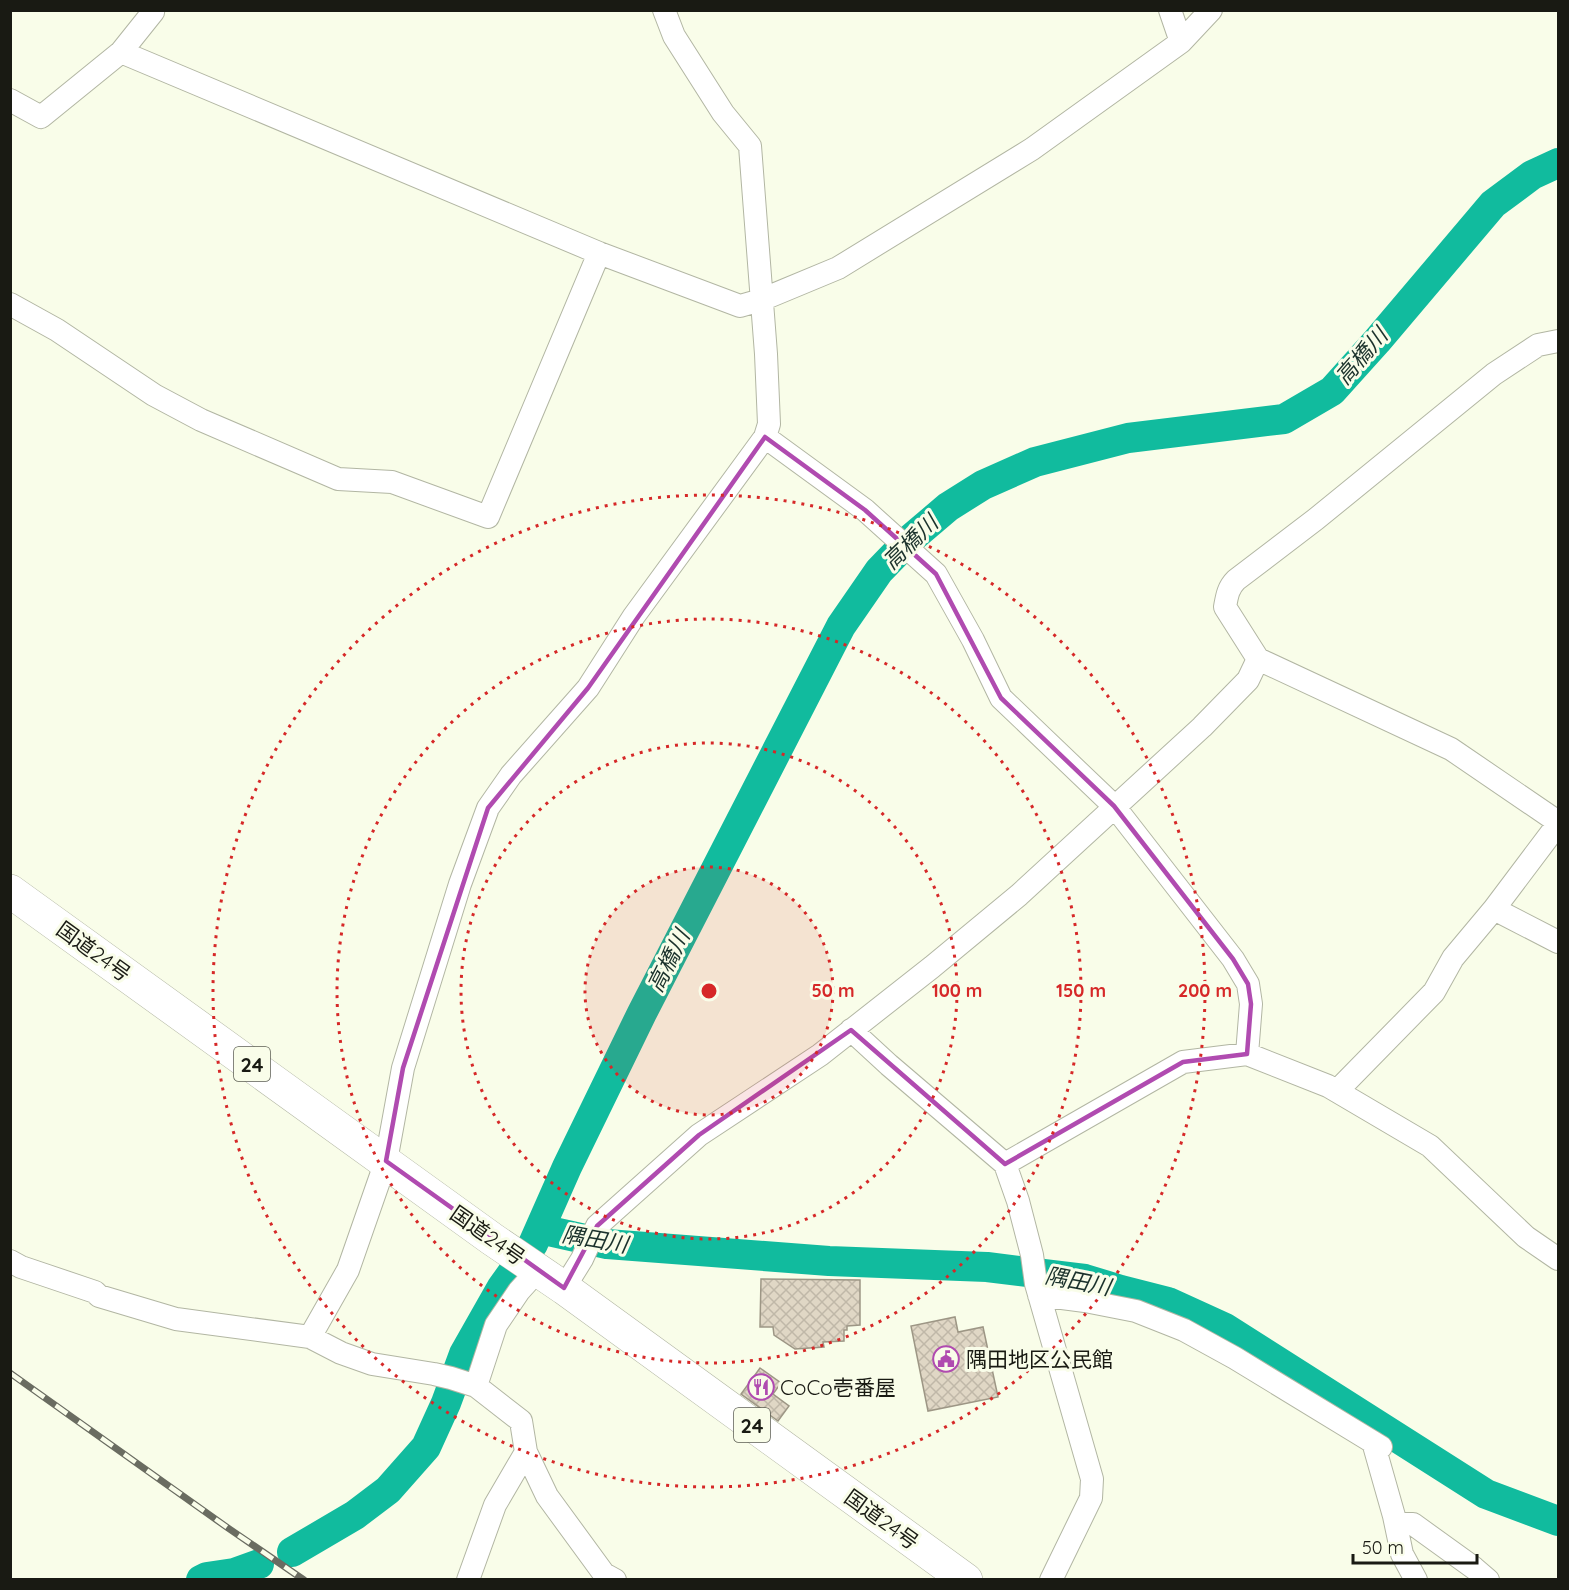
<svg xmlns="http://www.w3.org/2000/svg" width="1569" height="1590" viewBox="0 0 1569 1590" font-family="Quicksand,'Noto Sans JP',sans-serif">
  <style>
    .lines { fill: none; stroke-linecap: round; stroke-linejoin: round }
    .river { stroke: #11bb9e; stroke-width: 30 }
    .building { fill: url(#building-cross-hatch); stroke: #9d9685; stroke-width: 1.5 }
    .minor-casing { stroke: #b2b6a3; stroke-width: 24 }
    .highway-casing { stroke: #b2b6a3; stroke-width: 34 }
    .minor { stroke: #fff; stroke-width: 22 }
    .highway { stroke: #fff; stroke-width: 33 }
    .rail-casing { stroke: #6a6c61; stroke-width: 7 }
    .rail { stroke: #f9fde9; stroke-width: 4.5; stroke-dasharray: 14; stroke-linecap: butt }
    .marked { fill: none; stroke: #b04bb0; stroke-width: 4.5; stroke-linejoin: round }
    .ring { fill: none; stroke: #d62828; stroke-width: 3; stroke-dasharray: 3 6 }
    .labels { text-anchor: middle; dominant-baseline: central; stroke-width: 6; stroke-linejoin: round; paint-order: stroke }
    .shield { fill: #f9fde9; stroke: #5c5e53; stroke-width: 1.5 }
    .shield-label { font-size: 20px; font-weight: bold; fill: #191a13 }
    .street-label { font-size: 21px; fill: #191a13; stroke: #f9fde9 }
    .poi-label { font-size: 21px; fill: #191a13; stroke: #f9fde9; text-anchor: start }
    .water-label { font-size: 22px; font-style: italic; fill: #1b322c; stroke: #f9fde9 }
    .centre { fill: #d62828; stroke: #f9fde9; stroke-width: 3 }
    .ring-label { font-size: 18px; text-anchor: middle; font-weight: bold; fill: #d62828; stroke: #f9fde9; stroke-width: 6; stroke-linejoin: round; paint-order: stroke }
  </style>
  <defs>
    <pattern id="building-cross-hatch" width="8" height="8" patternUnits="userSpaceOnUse" patternTransform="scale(1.5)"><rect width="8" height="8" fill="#e0d7c5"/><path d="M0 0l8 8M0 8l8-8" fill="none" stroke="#c0b8a8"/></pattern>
  </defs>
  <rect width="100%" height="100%" fill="#f9fde9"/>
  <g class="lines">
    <path class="river" d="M540 1229 607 1244 829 1261 987 1267 1085 1279 1121 1290 1168 1302 1225 1328 1486 1494 1558 1521
      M292 1552 355 1515 388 1490 426 1447 446 1403 464 1354 502 1287 533 1244 567 1167 642 1013 841 626 879 571 908 541 948 507 983 485 1035 462 1128 438 1284 419 1332 391 1377 341 1493 204 1532 175 1558 163
      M201 1580 207 1577 234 1573 259 1564"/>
  </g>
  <path class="building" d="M761 1279 860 1280V1325L847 1326V1330H844V1341L823 1342 824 1347 795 1349 774 1335 773 1327H760Z
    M955 1317 958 1332 983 1327 998 1397 928 1411 911 1326Z
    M760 1368 781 1383 773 1394 789 1406 778 1421 741 1394Z"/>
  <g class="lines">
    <g class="minor-casing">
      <path id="minor" d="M1170 10 1181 42
        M121 52 599 253 740 306 761 300 838 268 1032 149 1181 42 1211 10
        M10 100 41 117 121 52 153 12 152 10
        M10 304 57 330 154 395 201 420 338 479 392 482 488 517 599 253
        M765 437 865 510 936 574 973 640 1001 698 1114 806 1233 959 1248 984 1251 1004 1247 1054
        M1258 659 1451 749 1558 822
        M1558 824 1494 909 1558 942
        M851 1030 889 1065 1005 1164 1018 1201 1032 1255 1036 1284 1092 1479 1091 1498 1051 1580
        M1337 1091 1434 992 1453 958 1494 909
        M1005 1164 1183 1062 1247 1054 1328 1086 1430 1146 1526 1237 1558 1259
        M10 1261 21 1267 95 1292 99 1296 176 1319 310 1337 341 1353 372 1364 434 1374 451 1378 476 1386 521 1421 526 1452 547 1496 604 1574 615 1580
        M564 1288 582 1259 597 1226 699 1135 820 1055 932 967 1019 895 1202 727 1248 680 1258 659 1225 607C1227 596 1228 588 1236 580L1316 519 1494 374 1538 345 1558 341
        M1039 1295 1085 1301 1136 1311 1184 1330 1235 1358 1381 1447
        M310 1337 348 1270 386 1161 403 1068 460 884 488 808 511 775 588 688 634 616 765 437 769 424 766 354 750 146 723 113 674 36 664 10
        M476 1386 496 1325 519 1291 538 1270
        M1373 1442 1394 1516 1402 1554 1416 1580
        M1396 1524H1413L1474 1568 1488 1580
        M468 1580 495 1505 526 1452"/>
    </g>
    <g class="highway-casing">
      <path id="highway" d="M10 891 492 1239 564 1288 966 1580"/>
    </g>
    <use href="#minor" class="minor"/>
    <use href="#highway" class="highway"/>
    <g class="rail-casing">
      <path id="rail" d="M10 1373 228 1528 304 1580"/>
    </g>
    <use href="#rail" class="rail"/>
  </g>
  <path class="marked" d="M765 437 865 510 936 574 1001 698 1114 806 1233 959 1248 984 1251 1004 1247 1054 1183 1062 1005 1164 851 1030 699 1135 597 1226 564 1288 386 1161 403 1068 488 808 588 688Z"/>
  <circle cx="709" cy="991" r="124" fill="#d62828" fill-opacity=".12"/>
  <g class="ring">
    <circle cx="709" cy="991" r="124"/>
    <circle cx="709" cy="991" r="248"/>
    <circle cx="709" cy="991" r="372"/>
    <circle cx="709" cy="991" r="496"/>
  </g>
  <defs>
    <g id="civic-ring" transform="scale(1.35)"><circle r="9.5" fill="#f9fde9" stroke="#b04bb0" stroke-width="1.5"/><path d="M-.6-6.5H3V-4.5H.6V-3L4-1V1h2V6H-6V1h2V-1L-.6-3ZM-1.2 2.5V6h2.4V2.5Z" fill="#b04bb0"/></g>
    <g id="restaurant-ring" transform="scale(1.35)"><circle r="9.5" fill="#f9fde9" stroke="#b04bb0" stroke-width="1.5"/><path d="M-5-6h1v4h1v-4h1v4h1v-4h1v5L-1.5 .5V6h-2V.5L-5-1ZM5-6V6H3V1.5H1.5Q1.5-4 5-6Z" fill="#b04bb0"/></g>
  </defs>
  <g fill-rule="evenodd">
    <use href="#civic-ring" x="946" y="1359"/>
    <use href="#restaurant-ring" x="761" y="1387"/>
  </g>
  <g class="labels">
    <g class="shield">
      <rect x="234" y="1047" width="36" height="34" rx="4.5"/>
      <rect x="734" y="1408" width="36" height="34" rx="4.5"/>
    </g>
    <g class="shield-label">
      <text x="252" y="1064">24</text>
      <text x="752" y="1425">24</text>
    </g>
    <g class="street-label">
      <text transform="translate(94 951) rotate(36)">国道24号</text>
      <text transform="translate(488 1235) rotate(35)">国道24号</text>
      <text transform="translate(882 1519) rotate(36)">国道24号</text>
    </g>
    <g class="poi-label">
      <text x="966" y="1359">隅田地区公民館</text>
      <text x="780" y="1387">CoCo壱番屋</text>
    </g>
    <g class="water-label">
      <text transform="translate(1361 356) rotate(-49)">高橋川</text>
      <text transform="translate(910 542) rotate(-44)">高橋川</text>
      <text transform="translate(668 961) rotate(-63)">高橋川</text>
      <text transform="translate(595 1239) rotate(10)">隅田川</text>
      <text transform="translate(1078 1281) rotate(11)">隅田川</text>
    </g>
  </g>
  <circle cx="709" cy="991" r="9" class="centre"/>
  <g class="ring-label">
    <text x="833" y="997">50 m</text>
    <text x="957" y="997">100 m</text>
    <text x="1081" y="997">150 m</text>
    <text x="1205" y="997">200 m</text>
  </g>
  <rect width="1569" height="1590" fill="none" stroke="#191a13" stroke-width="24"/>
  <path d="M1353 1554v9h124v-9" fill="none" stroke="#191a13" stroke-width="3"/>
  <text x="1362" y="1554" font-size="18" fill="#191a13" stroke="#f9fde9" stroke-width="4.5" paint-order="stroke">50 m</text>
</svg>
